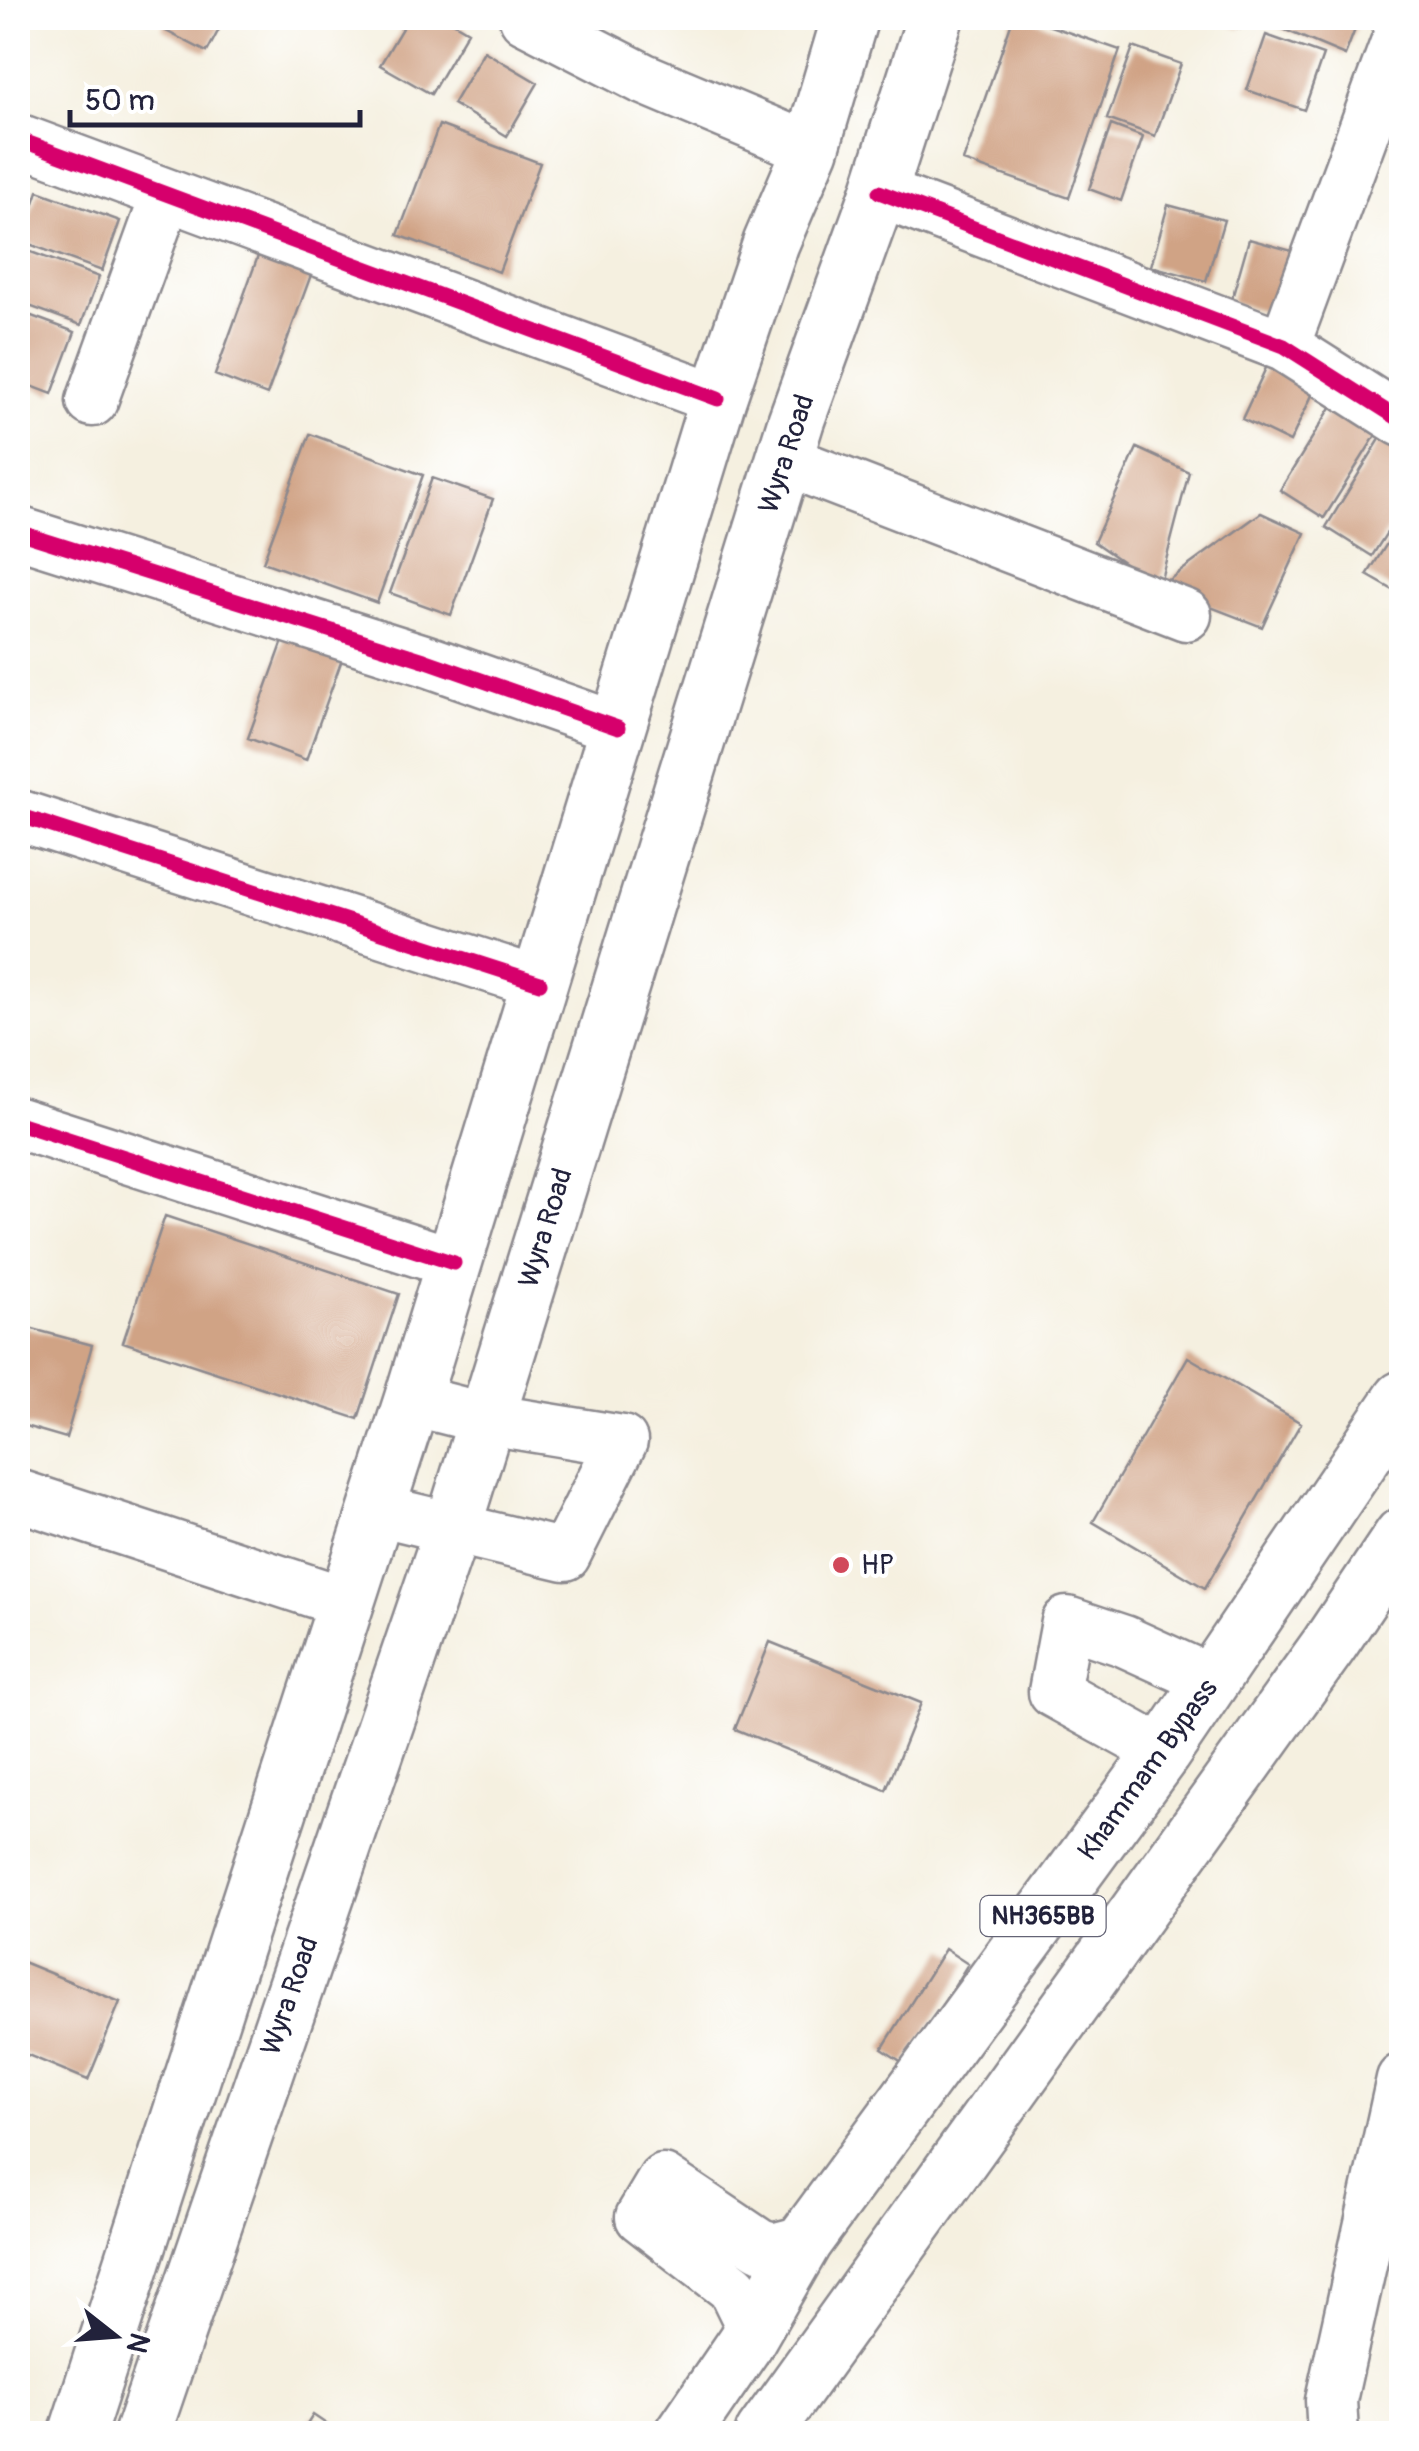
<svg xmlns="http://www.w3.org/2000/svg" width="1419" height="2451" viewBox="0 0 1419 2451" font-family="Pangolin,sans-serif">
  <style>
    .building { fill: #d0a385 }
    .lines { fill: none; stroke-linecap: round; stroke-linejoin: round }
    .minor-casing { stroke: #8c898e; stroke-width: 55 }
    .major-casing { stroke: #8c898e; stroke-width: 60 }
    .highway-casing { stroke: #8c898e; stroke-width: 60 }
    .minor { stroke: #fff; stroke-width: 50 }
    .major { stroke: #fff; stroke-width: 55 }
    .highway { stroke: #fff; stroke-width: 55 }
    .cycleway-casing { stroke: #fff; stroke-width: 21 }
    .cycleway { stroke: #d6006c; stroke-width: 15 }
    .poi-dot { fill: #d1495b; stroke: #fff; stroke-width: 4 }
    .labels { text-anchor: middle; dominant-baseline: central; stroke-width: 8; stroke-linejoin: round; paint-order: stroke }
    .shield { fill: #fff; stroke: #646476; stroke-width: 2.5 }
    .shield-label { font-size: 25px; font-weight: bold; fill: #22223b }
    .street-label { font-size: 28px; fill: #22223b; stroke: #fff }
    .poi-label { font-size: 28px; fill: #22223b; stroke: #fff; text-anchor: start }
  </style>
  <rect width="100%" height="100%" fill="#fff"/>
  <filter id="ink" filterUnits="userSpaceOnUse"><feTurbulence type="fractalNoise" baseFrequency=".01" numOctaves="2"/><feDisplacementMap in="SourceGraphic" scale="20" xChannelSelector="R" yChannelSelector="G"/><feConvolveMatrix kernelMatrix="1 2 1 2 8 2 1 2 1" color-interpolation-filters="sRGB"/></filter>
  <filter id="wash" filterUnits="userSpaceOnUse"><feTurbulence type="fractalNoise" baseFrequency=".0048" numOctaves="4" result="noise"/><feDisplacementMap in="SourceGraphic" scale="40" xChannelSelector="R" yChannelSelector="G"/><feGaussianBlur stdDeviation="2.25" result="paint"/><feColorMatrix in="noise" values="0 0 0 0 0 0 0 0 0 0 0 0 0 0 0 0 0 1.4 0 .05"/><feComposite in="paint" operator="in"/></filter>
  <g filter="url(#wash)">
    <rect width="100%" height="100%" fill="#f5f0e0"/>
    <g id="blocks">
      <path class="building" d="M168 18H225L207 52 162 29Z
        M408 18H446L468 31 431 94 380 65Z
        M1013 18H1027L1120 50 1069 198 963 161Z
        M1210 18H1244L1240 29Z
        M1277 18H1355L1359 19 1345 55 1273 25Z
        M1266 35 1323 55 1304 110 1247 90Z
        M1133 47 1181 64 1155 136 1107 119Z
        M484 51 538 83 507 136 453 104Z
        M439 125 540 163 499 272 398 235Z
        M1111 125 1143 137 1121 201 1089 189Z
        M38 191 120 221 102 271 21 241Z
        M1168 205 1224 220 1206 281 1151 266Z
        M1249 239 1303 254 1285 317 1231 302Z
        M262 245 315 264 267 395 215 375Z
        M20 248 99 277 81 325 18 302Z
        M18 311 75 332 52 394 18 381Z
        M1273 353 1321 376 1290 442 1242 419Z
        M1341 391 1386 419 1324 518 1280 490Z
        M1388 426 1402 434V509L1372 556 1326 527Z
        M310 434 423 475 377 603 263 562Z
        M1137 448 1189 472 1159 587 1094 542Z
        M432 478 493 499 451 615 390 593Z
        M1261 513 1305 533 1262 627 1159 587Z
        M1402 520V595L1367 575Z
        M287 630 345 651 306 760 248 738Z
        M165 1216 399 1294 358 1419 123 1342Z
        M18 1325 92 1345 66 1438 18 1424Z
        M1188 1357 1301 1423 1205 1588 1093 1522Z
        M770 1642 921 1703 886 1790 735 1729Z
        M945 1949 968 1964 905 2064 882 2049Z
        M18 1960 120 2002 88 2080 18 2051Z
        M313 2415 341 2434H301Z"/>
    </g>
  </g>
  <g filter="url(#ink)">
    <use href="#blocks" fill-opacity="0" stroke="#8c898e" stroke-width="2.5"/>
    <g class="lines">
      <g class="minor-casing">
        <path id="minor" d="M525 18 642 78 811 149
          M18 139 718 399
          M879 192 1284 346 1402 421
          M1284 346 1402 27
          M92 401 166 196
          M784 460 1186 615
          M18 532 424 660 618 728
          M18 815 540 983
          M18 1123 454 1263
          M18 1495 347 1603
          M377 1510 565 1555 622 1441 487 1419 412 1400
          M1163 1752 1054 1692 1067 1622 1124 1641 1212 1681
          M753 2329 733 2288 641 2217 663 2180 760 2245 773 2249 804 2241
          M1333 2434 1331 2400 1402 2079"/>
      </g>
      <g class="major-casing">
        <path id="major" d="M77 2434 412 1400 718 399 771 243 811 149 850 18
          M142 2434 453 1527 796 421 879 192 935 18"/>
      </g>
      <g class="highway-casing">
        <path id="highway" d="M683 2434 746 2342 804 2241 1163 1752 1402 1399
          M763 2434 1329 1645 1402 1536"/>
      </g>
      <use href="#minor" class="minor"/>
      <use href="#major" class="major"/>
      <use href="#highway" class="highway"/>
      <g class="cycleway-casing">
        <path id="cycleway" d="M18 139 718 399
          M879 192 1284 346 1402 421
          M18 532 424 660 618 728
          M18 815 540 983
          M18 1123 454 1263"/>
      </g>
      <use href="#cycleway" class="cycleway"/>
    </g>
  </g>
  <circle class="poi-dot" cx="841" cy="1565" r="10"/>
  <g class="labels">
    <rect class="shield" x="980.5" y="1896" width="125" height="40" rx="8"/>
    <g class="shield-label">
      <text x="1043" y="1916">NH365BB</text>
    </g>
    <g class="street-label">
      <text transform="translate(787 454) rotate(-72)">Wyra Road</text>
      <text transform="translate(546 1228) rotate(-73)">Wyra Road</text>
      <text transform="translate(1148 1770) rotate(-54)">Khammam Bypass</text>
      <text transform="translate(290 1996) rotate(-71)">Wyra Road</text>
    </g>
    <g class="poi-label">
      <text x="861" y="1565">HP</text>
    </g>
  </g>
  <rect width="1419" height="2451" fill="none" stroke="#fff" stroke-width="60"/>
  <g transform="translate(115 2336) rotate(107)" stroke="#ffffff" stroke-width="8" paint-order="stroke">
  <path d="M0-8L18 38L0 25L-18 38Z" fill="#22223b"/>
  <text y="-15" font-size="28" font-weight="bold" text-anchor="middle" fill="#22223b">N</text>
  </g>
  <path d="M70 110v15h290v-15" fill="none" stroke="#22223b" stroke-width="5"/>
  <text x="85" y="110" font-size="30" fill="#22223b" stroke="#ffffff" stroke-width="8" paint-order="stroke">50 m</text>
</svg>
